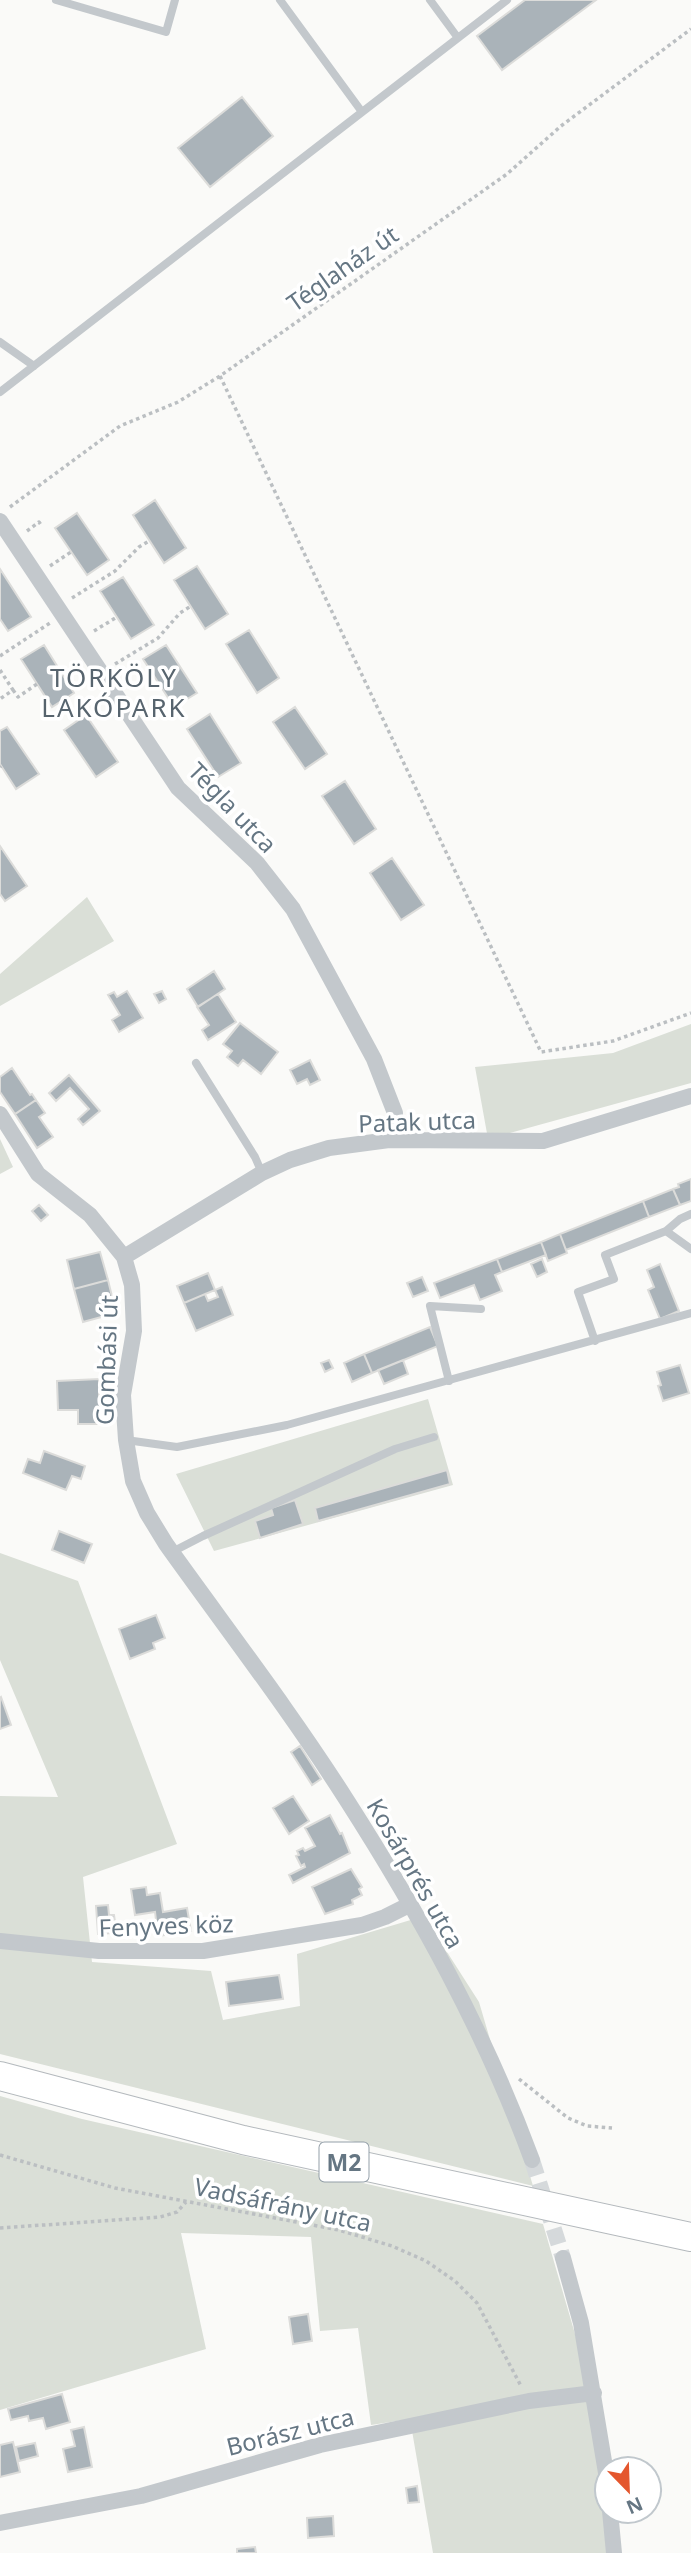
<svg xmlns="http://www.w3.org/2000/svg" width="691" height="2553" viewBox="0 0 691 2553" font-family="'Noto Sans',sans-serif">
  <style>
    .green { fill: #dadfd7 }
    .building { fill: #aab3b9; stroke: #dcdcda; stroke-width: 2 }
    .lines { fill: none; stroke-linecap: round; stroke-linejoin: round }
    .street-tunnel { stroke: #d5d9db; stroke-width: 16; stroke-dasharray: 16 8; stroke-linecap: butt }
    .highway-casing { stroke: #b4b9bd; stroke-width: 30 }
    .path { stroke: #bbbfc2; stroke-width: 3.5; stroke-dasharray: 3.5 3.5; stroke-linecap: butt }
    .lane { stroke: #c3c8cc; stroke-width: 8 }
    .street { stroke: #c3c8cc; stroke-width: 16 }
    .highway { stroke: #fff; stroke-width: 28 }
    .labels { text-anchor: middle; dominant-baseline: central; stroke-width: 7; stroke-linejoin: round; paint-order: stroke }
    .shield { fill: #fff; stroke: #939fa8; stroke-width: 2 }
    .shield-label { font-size: 23px; font-weight: bold; fill: #657683 }
    .street-label { font-size: 24px; fill: #657683; stroke: #fff }
    .neighbourhood-label { font-size: 26px; letter-spacing: 2px; fill: #57646e; stroke: #fff }
  </style>
  <rect width="100%" height="100%" fill="#fafaf8"/>
  <path class="green" d="M87 897 114 941 0 1006V974Z
    M691 1024V1083L488 1139 475 1067 613 1053Z
    M0 1139 13 1167 0 1174Z
    M428 1399 453 1485 214 1551 176 1474Z
    M0 1553 78 1581 177 1844 83 1877 92 1962 211 1971 223 2020 300 2006 297 1954 424 1916 479 2002 533 2186 0 2054V1796L58 1797 0 1660Z
    M0 2096 82 2119 543 2224 598 2413 613 2553H433L410 2419 371 2425 358 2328 320 2331 311 2237 181 2233 206 2349 0 2410Z"/>
  <path class="building" d="M525 0H596L502 70 477 36Z
    M242 97 273 136 210 187 178 148Z
    M155 500 186 548 164 563 133 515Z
    M77 513 109 560 87 575 55 528Z
    M197 566 228 614 205 629 174 580Z
    M0 569 31 617 8 631 0 619Z
    M123 577 154 625 131 639 100 591Z
    M249 630 279 678 257 693 226 644Z
    M44 645 74 693 52 707 21 659Z
    M166 645 197 693 174 707 143 659Z
    M295 707 327 754 305 769 273 722Z
    M210 714 241 763 218 777 187 729Z
    M86 715 118 762 96 777 64 730Z
    M7 727 39 774 16 789 0 764V731Z
    M345 781 376 829 354 844 322 796Z
    M0 846 27 886 5 901 0 894Z
    M392 858 424 905 401 920 370 873Z
    M214 971 225 989 198 1007 187 989Z
    M127 991 143 1018 119 1032 112 1020 120 1015 108 995 114 992 117 997Z
    M162 991 166 999 159 1003 154 994Z
    M218 994 236 1022 208 1040 202 1030 209 1025 197 1007Z
    M240 1023 278 1052 261 1074 243 1060 238 1066 227 1057 232 1051 223 1044Z
    M310 1060 320 1080 310 1085 307 1079 297 1084 290 1070Z
    M12 1068 30 1095 32 1094 36 1100 15 1114 0 1092V1077Z
    M69 1075 100 1111 83 1125 78 1119 89 1109 70 1088 56 1101 49 1093Z
    M36 1100 45 1113 39 1117 53 1137 37 1148 15 1114Z
    M691 1179V1201L680 1205 673 1189 679 1187 678 1184Z
    M673 1189 680 1205 649 1217 643 1201Z
    M643 1201 649 1217 566 1250 560 1234Z
    M39 1205 48 1215 41 1221 32 1211Z
    M560 1234 567 1253 548 1261 541 1242Z
    M541 1242 546 1255 502 1272 497 1259Z
    M100 1252 108 1280 74 1289 67 1260Z
    M497 1259 502 1272 495 1275 502 1291 480 1300 474 1285 440 1298 434 1283Z
    M542 1259 547 1272 537 1277 531 1264Z
    M660 1264 679 1311 660 1319 648 1290 654 1287 647 1270Z
    M208 1273 215 1290 184 1303 177 1286Z
    M422 1277 428 1291 413 1297 407 1283Z
    M108 1280 116 1313 83 1322 74 1289Z
    M222 1287 233 1315 196 1331 184 1303 205 1294 208 1301 218 1297 215 1290Z
    M430 1327 438 1346 372 1373 364 1354Z
    M364 1354 372 1373 352 1382 344 1363Z
    M329 1360 333 1368 325 1372 321 1363Z
    M403 1360 408 1374 384 1384 378 1370Z
    M680 1365 689 1393 663 1401 658 1386 661 1385 657 1372Z
    M99 1379V1397H104V1409H100V1424H78V1410H58L57 1381Z
    M44 1451 85 1466 81 1479 72 1476 66 1490 23 1473 28 1459 40 1463Z
    M447 1470 450 1484 318 1521 315 1508Z
    M295 1500 303 1524 260 1538 255 1521 273 1515 271 1508Z
    M59 1531 92 1544 84 1563 52 1550Z
    M156 1615 165 1638 153 1643 155 1649 130 1659 119 1629Z
    M1 1697 11 1725 0 1729V1698Z
    M300 1746 321 1779 312 1785 291 1752Z
    M293 1796 309 1821 289 1834 273 1808Z
    M330 1815 340 1834 342 1833 350 1853 293 1883 289 1875 305 1867 304 1864 301 1866 296 1856 299 1855 297 1851 303 1848 305 1851 315 1846 305 1828Z
    M351 1869 362 1887 359 1889 362 1895 352 1900 353 1904 325 1914 312 1887Z
    M146 1887 147 1895 160 1893 163 1912 187 1908 191 1931 158 1936 155 1912 135 1915 131 1889Z
    M108 1905 109 1915H114L115 1922 111 1923 112 1933 98 1934 96 1906Z
    M279 1975 283 1999 229 2006 226 1982Z
    M308 2314 312 2341 293 2344 289 2317Z
    M62 2394 70 2422 46 2429 43 2418 29 2421 28 2416 11 2420 8 2409Z
    M84 2427 92 2467 68 2472 63 2449 75 2446 71 2430Z
    M13 2442 20 2472 0 2477V2445Z
    M35 2443 38 2456 19 2461 16 2447Z
    M417 2486 419 2502 408 2503 406 2488Z
    M333 2516 334 2536 308 2538 307 2518Z
    M255 2547 256 2553H237V2549Z"/>
  <g class="lines">
    <path class="street-tunnel" d="M532 2160 563 2258"/>
    <g class="highway-casing">
      <path id="highway" d="M0 2076 243 2140 691 2237"/>
    </g>
    <path class="path" d="M220 376 541 1052 613 1041 691 1013
      M10 507 120 426 178 402 220 376 507 174 561 126 691 29
      M27 531 39 522 41 525
      M50 566 71 552
      M72 598 115 571 139 547 149 541
      M94 631 117 617
      M0 656 50 623
      M115 664 158 638 180 613 191 606
      M0 670 13 690 0 699
      M13 690 18 697 37 684
      M0 767 1 766
      M519 2079 568 2118 587 2126 612 2128
      M0 2155 115 2188 339 2230 392 2246 426 2261 455 2281 477 2303 521 2386
      M0 2228 160 2217 177 2212 186 2202"/>
    <path class="lane" d="M56 0 166 32 175 0
      M280 0 362 112
      M430 0 458 38
      M0 342 34 366
      M0 392 507 0
      M196 1063 255 1157 262 1173
      M666 1231 691 1249
      M595 1341 578 1292 614 1279 605 1255 666 1231 680 1219 691 1214
      M449 1381 430 1306 481 1309
      M126 1440 177 1447 287 1425 691 1313
      M172 1552 203 1536 395 1449 434 1437"/>
    <path class="street" d="M0 521 178 788 257 863 293 909 374 1059 395 1113 389 1140
      M0 1114 38 1174 90 1215 124 1257 132 1285 134 1331 123 1395 126 1440 133 1481 147 1513 166 1544C226 1628 290 1711 346 1799 419 1913 485 2032 532 2160
      M124 1257 262 1173 290 1160 329 1148 389 1140 543 1141 691 1096
      M0 1941 99 1951H203L362 1925 385 1917 411 1904
      M563 2258 581 2323 607 2479
      M610 2511 614 2553
      M0 2523 141 2496 320 2445 529 2401 594 2393"/>
    <use href="#highway" class="highway"/>
  </g>
  <g class="labels">
    <rect class="shield" x="319.5" y="2142.5" width="49" height="39" rx="5"/>
    <g class="shield-label">
      <text x="344" y="2162">M2</text>
    </g>
    <g class="street-label">
      <text transform="translate(342 268) rotate(-35)">Téglaház út</text>
      <text transform="translate(233 807) rotate(46)">Tégla utca</text>
      <text transform="translate(417 1121) rotate(-2)">Patak utca</text>
      <text transform="translate(106 1360) rotate(-88)">Gombási út</text>
      <text transform="translate(416 1873) rotate(60)">Kosárprés utca</text>
      <text transform="translate(166 1925) rotate(-2)">Fenyves köz</text>
      <text transform="translate(283 2204) rotate(12)">Vadsáfrány utca</text>
      <text transform="translate(290 2431) rotate(-14)">Borász utca</text>
    </g>
    <g class="neighbourhood-label">
      <text x="114" y="677">TÖRKÖLY<tspan x="114" dy="30">LAKÓPARK</tspan></text>
    </g>
  </g>
  <g transform="translate(628 2490) rotate(157)"><circle r="33" fill="#ffffff" stroke="#c1c8cd" stroke-width="2"/>
  <path d="M0-5L12 26L0 18L-12 26Z" fill="#e4572e"/>
  <text y="-10" font-size="19" font-weight="bold" text-anchor="middle" fill="#657683">N</text>
  </g>
</svg>
